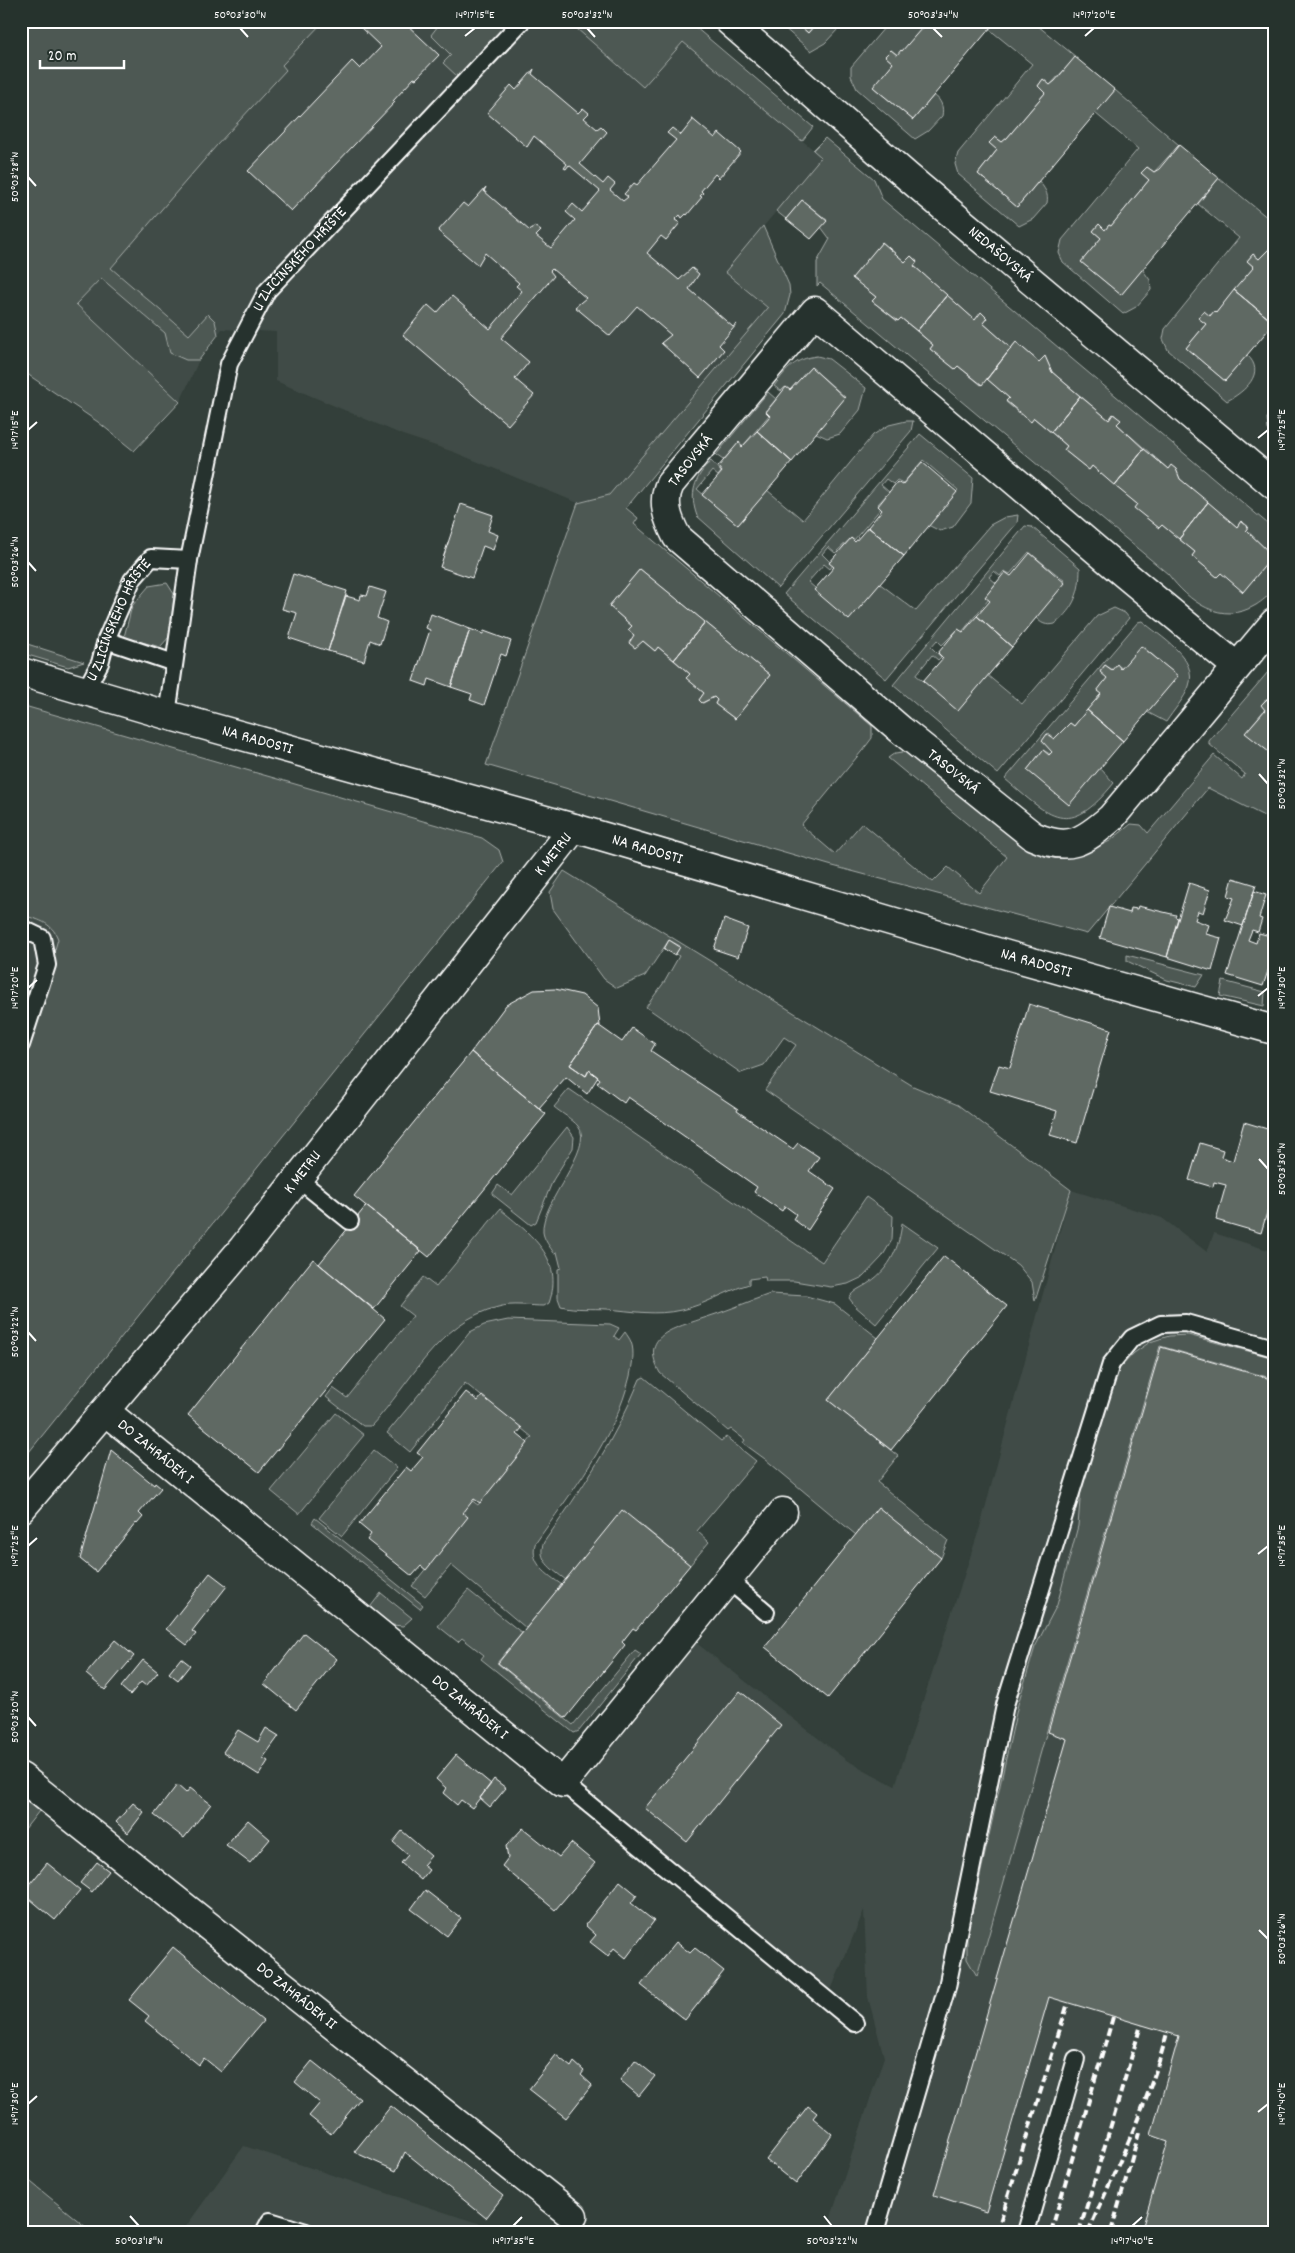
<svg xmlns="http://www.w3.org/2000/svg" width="1295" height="2253" viewBox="0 0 1295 2253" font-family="Dekko,sans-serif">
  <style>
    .built { fill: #404c47 }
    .green { fill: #4d5853; stroke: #a6aca9; fill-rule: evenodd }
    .building { fill: #5f6964; stroke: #fff }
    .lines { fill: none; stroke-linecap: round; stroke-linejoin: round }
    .service-casing { stroke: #fff; stroke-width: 20 }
    .minor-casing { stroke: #fff; stroke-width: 31 }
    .secondary-casing { stroke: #fff; stroke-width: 31 }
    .service { stroke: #26332d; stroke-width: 16 }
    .minor { stroke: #26332d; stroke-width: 28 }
    .secondary { stroke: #26332d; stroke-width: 28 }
    .rail { stroke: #fff; stroke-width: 4; stroke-dasharray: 8 4; stroke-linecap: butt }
    .ticks { fill: none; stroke: #fff; stroke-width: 2 }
    .labels { text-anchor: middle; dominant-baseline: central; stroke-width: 4; stroke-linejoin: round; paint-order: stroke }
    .street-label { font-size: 16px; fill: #fff; stroke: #26332d }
    .neatline { fill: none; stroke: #fff; stroke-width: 2 }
    .ticks-label { font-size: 12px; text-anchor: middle; fill: #fff }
  </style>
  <rect width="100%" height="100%" fill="#333f3a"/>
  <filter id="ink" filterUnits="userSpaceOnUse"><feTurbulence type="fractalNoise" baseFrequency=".02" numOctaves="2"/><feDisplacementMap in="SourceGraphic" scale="10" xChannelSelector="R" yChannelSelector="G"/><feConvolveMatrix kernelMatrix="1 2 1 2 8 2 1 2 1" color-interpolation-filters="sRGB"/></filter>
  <g filter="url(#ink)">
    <path class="built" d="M21 21H659L822 157 725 272 768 308 609 495 578 503 454 452 403 435 276 381V332L222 329 199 360 180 402 21 253Z
      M21 915 44 922 56 932 58 939 21 1065Z
      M1071 1190 1162 1218 1207 1252 1214 1233 1274 1252V2232H829L832 2214 884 2057 868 1997 864 1910 831 1990 604 1811 581 1787 584 1780 695 1642 846 1760 895 1786 980 1527Z
      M244 2146 474 2222 519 2232H182Z"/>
    <path class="green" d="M21 21H324L282 65 286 70 217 145 111 268 189 335 208 314 215 321 218 335 199 360H186L170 353 165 333 101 278 76 304 180 402 134 451 98 422 30 376 21 366Z
      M434 21H513L463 76 458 77 443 63 451 55 431 35 438 26Z
      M568 21H688L813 127 802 141 683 42 643 87Z
      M776 21H794L808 33 818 21H838L839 28 825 43 811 51Z
      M890 21H929L903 52 898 55 891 50 885 56 893 63 874 88 913 120 934 95C941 100 944 107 942 116L928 131 915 139 857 89 851 76V67Z
      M996 21H1032L1076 57 1050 85 1043 79 1038 86 1045 93 1007 138 1002 142 995 137 990 143 997 150 978 174 1017 207 1039 181C1044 188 1049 193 1047 203L1033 219 1019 226 958 174 955 164 958 153 1032 64 989 29Z
      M1115 90 1179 145 1154 172 1147 167 1142 173 1149 180 1111 226 1109 225 1105 230 1099 224 1093 231 1101 238 1081 262 1121 295 1142 269 1150 280 1151 290 1136 307 1123 314 1063 262 1059 253 1062 240 1138 149 1095 113Z
      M825 138 874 179 882 199 1274 529C1274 540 1276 583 1272 590 1268 597 1262 601 1256 605 1221 626 1189 602 1168 574L820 283 817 286V262L830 239 821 227 827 220 802 200 786 219 776 211 821 157 813 150ZM882 242 905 262 911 256 917 261 914 266 975 320 981 313 987 318 983 323 1011 348 1016 342 1039 362 1045 357 1052 372 1109 420 1114 414 1120 420 1117 424 1168 469 1171 466 1176 469 1180 479 1237 527 1241 521 1248 526 1246 530 1273 556 1221 573 1216 576 1192 556 1195 552 1162 525 1159 528 1135 508 1137 504 1092 466 1089 470 1064 450 1067 446 1034 418 1030 422 1006 402 1009 398 987 379 981 385 958 366 955 369 930 349 933 345 901 318 897 321 872 301 876 297 853 278Z
      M1219 178 1274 223V244L1259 259 1253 254 1247 261 1254 267 1216 313 1199 318 1206 324 1186 348 1225 381 1247 355C1267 373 1244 392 1227 401L1168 350 1163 339 1165 329 1239 238 1198 204Z
      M763 226 789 285 790 295 785 314 626 508 638 518 634 524 872 726V738L866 746 801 825 835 854 862 823 933 882 948 867 979 893 1007 857 888 758 895 753 910 751 1085 853 1110 841 1131 824 1141 825 1148 833 1214 755 1242 779 1245 774 1209 744V741L1274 665V696L1270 701 1267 698 1262 704 1266 708 1246 732 1274 755V821L1208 788 1087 934 829 865 486 765 578 503 609 495 768 308 725 272ZM640 569 770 675 735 719 715 704 717 700 714 697 703 703 699 700 704 693 687 678 690 674 658 647 655 651 629 630 632 626 609 606Z
      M817 356 829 359 866 388 860 410 840 434 827 438 816 433 845 397 811 367 790 390 785 387 781 391 774 386C788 368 794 359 817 356Z
      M768 392 776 399 766 411 770 414 742 447 738 444 723 460 716 455Z
      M1274 410V439L1268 430 1267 418Z
      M906 421H913L911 431 778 588 697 516C689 494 694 478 711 461L721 472 718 476 712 471 697 489 738 525 767 490 803 520 873 435 889 425Z
      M920 434 973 478 971 503 953 527 940 531 928 525 958 490 923 460 903 483 897 480 893 484 886 479 881 485 889 492 878 504 882 507 854 540 851 538 835 553 828 547 822 554 833 565 830 569 824 564 808 582 849 617 879 583 916 611 990 525 1005 517 1018 515 1017 523 886 679 784 594Z
      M1025 526 1032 527 1080 568C1080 592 1075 607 1055 624 1047 626 1040 624 1035 616L1065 581 1029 552 1010 574 1004 571 1000 576 994 571 989 577 996 583 986 596 989 599 962 632 958 629 942 645 937 640 931 647 941 657 938 660 932 655 916 675 958 709 987 675 1022 704 1097 616 1114 608 1125 613 1129 618 998 774 893 685Z
      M167 583 174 594 170 636 160 647 124 637 132 606 149 586Z
      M1142 621C1159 636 1199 658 1189 686 1185 698 1173 711 1166 722L1147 712 1177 676 1142 646 1123 669 1119 666 1113 670 1105 665 1100 671 1108 678 1102 693 1074 726 1070 723 1055 739 1048 733 1043 740 1053 751 1050 754 1043 750 1028 769 1034 774 1100 768 1114 783C1068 840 1051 818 1005 779L1138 622Z
      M21 642 84 662 68 667 21 653Z
      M21 705 482 838 499 850 503 862 21 1462V1065L58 939C52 922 37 919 21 915Z
      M564 871 913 1086 958 1105 1071 1190 1035 1301 1032 1282 1018 1265 765 1090 796 1045 784 1037 764 1065 741 1073 646 1007 665 981 679 956 676 954 680 946 669 940 645 976 617 988 604 979 553 909 550 892Z
      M1127 955 1204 975 1196 987 1167 980 1127 961Z
      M1223 981 1265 992 1264 1006 1220 996Z
      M569 1089 822 1262 866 1197 893 1216 892 1240 882 1257 863 1277 848 1284 831 1287 794 1281H766L765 1277 749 1279V1284C726 1291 705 1305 681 1310 656 1316 632 1311 607 1309 592 1308 576 1310 561 1306L558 1298V1269L561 1268 557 1252 554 1253C550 1247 544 1240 543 1232 540 1203 596 1147 578 1126 572 1119 561 1113 554 1107Z
      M567 1127 574 1137 573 1148 553 1180 536 1222 531 1225 492 1194 498 1185 512 1195Z
      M500 1209C530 1234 565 1258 549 1303L544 1306C530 1306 512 1303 498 1307 438 1321 411 1384 371 1426H363L326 1397 333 1388 347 1398 413 1316 400 1306 423 1277 436 1287Z
      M902 1223 938 1248 876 1324 855 1306 849 1298C853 1290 862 1288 870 1282 891 1267 899 1248 902 1223Z
      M770 1294 806 1296 835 1304 878 1338 828 1400 898 1456 877 1482 948 1540 941 1558 856 1535 765 1459 743 1443 745 1440 731 1429 728 1431 660 1373C639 1335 673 1329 701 1319 724 1312 747 1302 770 1294Z
      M508 1320 610 1324 619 1328 614 1336 619 1340 625 1332C627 1335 630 1339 631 1342 635 1352 632 1365 630 1376 615 1439 571 1492 535 1544 530 1564 547 1574 562 1585L526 1628 451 1565 425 1596 412 1586 465 1519 459 1514 471 1500 478 1505 532 1437 465 1383 410 1452 387 1433 470 1332 484 1325Z
      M1188 1335 1274 1358V1379L1160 1346 1046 1734 977 1976 967 1959V1935L1018 1704 1035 1647 1057 1605 1078 1526 1081 1487 1109 1393 1120 1368 1134 1353 1150 1342 1169 1336Z
      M644 1377 721 1441 726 1437 756 1461 697 1531 709 1542 690 1565 639 1523 566 1580C552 1569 536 1560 544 1542 582 1489 615 1440 640 1379Z
      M336 1413 364 1435 299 1514 271 1491Z
      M374 1450 397 1468 342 1536 319 1518Z
      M315 1518 423 1605 420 1609 312 1523Z
      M468 1590 522 1633 497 1663 573 1725 635 1650 641 1654 579 1731 574 1733 481 1659 484 1655 462 1638 458 1642 438 1626Z
      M381 1593 412 1618 403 1626 392 1625 372 1609 371 1606Z
      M21 1796 39 1811 21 1834Z
      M21 2174 92 2232H21Z"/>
    <path class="building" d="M361 21H403L439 55 416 79 414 78 393 101 395 102 291 211 248 171 352 61 360 69 381 47 358 25Z
      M795 21H818L808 33Z
      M928 21H996L913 120 873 87 893 63 885 56 891 50 897 55 901 50 902 51Z
      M1075 57 1115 90 1017 207 978 174 997 150 989 143 995 137 1002 142 1007 138 1045 93 1038 86 1043 79 1050 85 1055 81Z
      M534 69 532 74 578 113 583 108 589 113 584 118 597 129 601 126 607 132 580 164 603 184 608 178 615 184 610 190 623 201 628 197 624 194 634 183 637 185 676 140 667 133 672 128 681 135 693 120 690 117 715 138 719 133 741 152 719 178 715 174 701 191 703 193 700 196 702 197 687 215 686 214 682 218 680 215 675 220 680 223 666 240 661 236 647 253 679 280 692 268 699 274 689 289 733 327 737 324 719 345 724 350 700 378 661 343 671 335 637 306 610 336 575 307 586 298 552 269 550 271 554 276 501 338 529 362 515 379 534 395 508 425 403 335 428 305 437 313 452 296 490 329 522 291 516 286 519 283 485 253 478 265 438 231 463 203 468 207 486 187 484 191 530 231 534 226 541 231 536 236 551 248 575 220 566 212 573 204 582 212 600 191 569 165 566 169 564 168 567 164 534 136 527 147 487 113 511 85 516 90Z
      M1179 145 1219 178 1121 295 1081 262 1101 238 1093 231 1099 224 1105 230 1109 225 1111 226 1149 180 1141 173 1147 167 1154 172 1159 169Z
      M802 200 827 221 811 239 786 219Z
      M882 242 905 262 911 256 917 262 914 266 947 295 917 331 901 318 898 321 872 301 876 297 852 278Z
      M1274 244V323L1234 290 1254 267 1247 261 1253 254 1259 259Z
      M1234 290 1274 323 1225 381 1186 348 1206 324 1198 318 1204 311 1210 316 1214 311 1216 313Z
      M947 295 975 320 981 312 987 318 983 323 1011 348 982 385 958 366 955 369 930 349 933 345 917 331Z
      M1016 342 1039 362 1045 356 1052 372 1080 396 1051 432 1034 418 1031 422 1006 401 1009 398 987 379Z
      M811 367 845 398 792 462 757 431 770 416 766 412 786 387 790 390Z
      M1080 396 1109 420 1113 414 1121 420 1117 424 1144 449 1115 486 1092 466 1089 470 1064 450 1067 446 1051 432Z
      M757 431 792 462 738 525 702 495 722 472 718 467 739 442 742 447Z
      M1144 449 1168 469 1171 465 1176 469 1180 479 1208 502 1179 539 1162 525 1159 528 1134 508 1137 504 1115 486Z
      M922 462 957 492 904 556 868 527 882 510 878 506 897 482 902 485Z
      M1208 502 1237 527 1241 521 1248 527 1246 530 1273 556 1243 592 1221 573 1217 577 1192 556 1195 552 1179 539Z
      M461 504 493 515 488 531 498 535 493 550 483 546 472 578 440 567Z
      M868 527 904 556 849 620 814 590 834 567 829 563 851 538 855 542Z
      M1030 553 1065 583 1012 647 977 616 990 601 985 597 1005 572 1011 576Z
      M640 569 705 622 674 660 658 647 655 651 643 641 635 648 629 643 634 635 628 630 632 626 609 606Z
      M293 574 347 591 328 651 289 638 297 613 282 609Z
      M370 587 386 592 377 618 387 622 380 644 370 640 364 661 328 651 346 596 360 600 361 595 367 596Z
      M431 614 470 629 451 687 429 679 427 686 413 681 430 630 426 628Z
      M977 616 1012 647 958 711 923 681 943 658 938 653 958 629 963 632Z
      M705 622 770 675 735 719 715 704 717 700 714 697 702 703 699 700 704 693 686 678 690 674 674 660Z
      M470 629 483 634 484 631 511 641 506 656 501 654 484 705 470 700 472 694 451 687Z
      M1141 646 1178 676 1123 741 1087 710 1101 694 1097 691 1107 678 1100 672 1105 665 1112 670 1117 664 1121 669Z
      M1273 697H1274V756L1245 733 1265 710 1261 705 1267 699 1269 702Z
      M1087 710 1123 741 1069 805 1027 770 1043 750 1049 755 1052 752 1042 741 1047 734 1054 739 1070 723 1074 726Z
      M1233 878 1256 885 1243 926 1225 920 1234 898 1228 896Z
      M1189 883 1210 890 1203 913 1198 911 1195 920 1209 925 1206 934 1221 938 1212 971 1167 957Z
      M1254 891 1266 895 1259 918 1262 919 1258 932 1252 930 1248 940 1256 943 1259 933 1274 937V953L1263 986 1227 975Z
      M1138 906 1176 915 1175 917 1178 918 1167 957 1100 938 1109 907 1130 913 1131 908 1137 909Z
      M724 919 748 928 738 957 714 949Z
      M669 940 680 947 675 955 664 949Z
      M555 989 582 995 598 1008 600 1026 598 1025 570 1065 586 1076 589 1070 598 1077 587 1094 566 1077 539 1108 471 1052 506 1005 534 990Z
      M1029 1004 1111 1029 1077 1143 1050 1135 1057 1111 990 1091 999 1065 1010 1068Z
      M598 1025 622 1042 632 1028 655 1044 651 1051 738 1109 737 1111 793 1149 798 1143 819 1157 809 1171 835 1189 808 1230 793 1219 796 1214 785 1206 782 1211 754 1192 757 1187 628 1097 624 1103 597 1083 600 1079 589 1070 586 1076 570 1065Z
      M471 1052 546 1114 429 1257 354 1196Z
      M1244 1122 1274 1131V1189L1261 1233 1216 1220 1226 1185 1214 1182 1213 1187 1189 1180 1200 1143 1223 1150 1221 1157 1233 1161Z
      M366 1206 421 1251 374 1309 319 1264Z
      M944 1256 1007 1306 891 1450 828 1400Z
      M313 1259 385 1319 259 1472 188 1415Z
      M1161 1347 1274 1380V2232H1141L1168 2141 1151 2135 1179 2036 1049 1997 986 2212 934 2195 1067 1739 1048 1732Z
      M466 1392 478 1401 482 1396 522 1428 517 1434 528 1443 480 1503 474 1499 463 1513 468 1517 426 1570 421 1566 412 1576 367 1540 371 1534 359 1524 406 1467 411 1471 423 1457 417 1453Z
      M111 1450 154 1485 155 1483 161 1488 139 1513 143 1517 137 1524 136 1523 96 1572 80 1559Z
      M878 1507 941 1558 828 1698 765 1647Z
      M622 1510 690 1565 636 1630 633 1628 622 1642 625 1645 566 1718 498 1663Z
      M210 1573 227 1586 192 1631 196 1634 187 1645 166 1629Z
      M304 1633 337 1659 296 1710 264 1684Z
      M115 1640 134 1656 105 1690 86 1674Z
      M181 1658 190 1665 178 1680 169 1673Z
      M143 1660 158 1672 146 1686 141 1682 130 1695 121 1687Z
      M740 1691 781 1725 687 1842 645 1808Z
      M266 1728 279 1736 263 1758 268 1761 259 1775 223 1752 238 1730 258 1742Z
      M456 1755 491 1784 472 1808 461 1800 457 1805 443 1793 446 1788 436 1779Z
      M494 1779 506 1788 490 1807 480 1798Z
      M177 1785 186 1793 190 1788 211 1804 184 1838 154 1815Z
      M133 1803 144 1812 128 1833 116 1822Z
      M248 1820 270 1839 250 1863 226 1845Z
      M523 1828 559 1857 571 1843 595 1863 555 1910 502 1866 508 1858 506 1846Z
      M402 1831 431 1856 423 1865 429 1870 421 1880 401 1863 408 1855 393 1842Z
      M97 1862 109 1871 92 1892 80 1883Z
      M47 1863 80 1890 55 1920 23 1893Z
      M620 1881 637 1895 631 1903 654 1921 626 1958 614 1948 608 1956 590 1942 596 1935 585 1925Z
      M425 1890 461 1918 447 1936 411 1909Z
      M676 1942 690 1953 695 1948 724 1971 685 2020 641 1985Z
      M173 1947 263 2021 221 2072 204 2058 199 2065 145 2021 149 2016 129 2000Z
      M556 2055 571 2067 574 2062 584 2071 581 2075 592 2085 566 2118 529 2089Z
      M635 2060 655 2076 639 2096 620 2080Z
      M312 2061 360 2099 331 2134 309 2116 320 2103 295 2082Z
      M391 2106 503 2196 486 2218 405 2152 396 2171 354 2152Z
      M808 2106 817 2113 813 2118 832 2134 796 2184 766 2160Z"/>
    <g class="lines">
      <g class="service-casing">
        <g id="service">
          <path d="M106 640 174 663"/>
          <path id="s1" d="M85 691 100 663 106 640 132 580 151 558 189 560"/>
          <path id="s2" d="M167 715 189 560 229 364 267 291 522 21"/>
          <path d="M21 928 42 938 47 965 21 1045"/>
          <path d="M298 1179 350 1221"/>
          <path d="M728 1580 766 1612"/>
          <path d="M563 1783 855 2023"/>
          <path d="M264 2232 270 2221 306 2232"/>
          <path d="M875 2232 947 1987 1005 1705 1111 1364 1132 1338 1161 1324 1186 1323 1274 1348"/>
          <path d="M1026 2232 1076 2059"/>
        </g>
      </g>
      <g class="minor-casing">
        <g id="minor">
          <path id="s3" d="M729 21 908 177 1274 485"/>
          <path id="s4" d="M1237 667 1121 571 815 311 670 484C661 502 668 520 677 537L901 730 1033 836C1069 852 1083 842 1111 818L1274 623"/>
          <path id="s5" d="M105 1411 563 1783 783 1512"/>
          <path id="s6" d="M21 1509 243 1248 574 828"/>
          <path id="s7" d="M21 1777 573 2216"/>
        </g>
      </g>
      <g class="secondary-casing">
        <g id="secondary">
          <path id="s8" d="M21 672 167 715 574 828 1007 955 1274 1030"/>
        </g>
      </g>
      <use href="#service" class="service"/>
      <use href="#minor" class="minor"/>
      <use href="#secondary" class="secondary"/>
      <path class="rail" d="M997 2232 1068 2003
        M1051 2232 1113 2017
        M1079 2232 1141 2025
        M1088 2232C1117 2166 1149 2103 1167 2033
        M1111 2232 1139 2133"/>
    </g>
  </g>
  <path class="ticks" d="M240 28 248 37M587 28 595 37M933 28 942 37M465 36 475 28M1085 36 1094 28M28 177 36 186M28 430 37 422M1258 438 1268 430M28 562 36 571M1259 774 1268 784M28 988 37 980M1258 996 1268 988M1259 1159 1268 1169M28 1332 36 1341M28 1546 37 1538M1258 1554 1268 1546M28 1717 36 1726M1259 1930 1268 1939M28 2104 37 2096M1258 2112 1268 2104M130 2216 139 2226M824 2216 832 2226M513 2226 522 2217M1132 2226 1142 2217"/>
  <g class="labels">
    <g class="street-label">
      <text stroke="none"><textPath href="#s3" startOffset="358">NEDAŠOVSKÁ</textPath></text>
      <text stroke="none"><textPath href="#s2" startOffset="484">U ZLIČÍNSKÉHO HŘIŠTĚ</textPath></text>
      <text transform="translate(691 461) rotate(-52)">TASOVSKÁ</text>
      <text stroke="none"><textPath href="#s1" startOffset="79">U ZLIČÍNSKÉHO HŘIŠTĚ</textPath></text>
      <text stroke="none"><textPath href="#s8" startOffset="246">NA RADOSTI</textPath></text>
      <text stroke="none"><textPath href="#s4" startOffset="1196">TASOVSKÁ</textPath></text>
      <text stroke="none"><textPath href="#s8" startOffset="651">NA RADOSTI</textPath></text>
      <text stroke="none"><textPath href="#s6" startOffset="844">K METRU</textPath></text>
      <text stroke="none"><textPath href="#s8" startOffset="1056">NA RADOSTI</textPath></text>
      <text stroke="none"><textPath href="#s6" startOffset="439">K METRU</textPath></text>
      <text stroke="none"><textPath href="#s5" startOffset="65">DO ZAHRÁDEK I</textPath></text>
      <text stroke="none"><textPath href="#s5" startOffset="470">DO ZAHRÁDEK I</textPath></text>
      <text stroke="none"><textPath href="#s7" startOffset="352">DO ZAHRÁDEK II</textPath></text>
    </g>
  </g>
  <rect width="1295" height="2253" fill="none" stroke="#26332d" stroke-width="55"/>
  <path d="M40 60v8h84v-8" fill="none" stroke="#ffffff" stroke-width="2.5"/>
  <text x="48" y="60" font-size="15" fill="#ffffff" stroke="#26332d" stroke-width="4" paint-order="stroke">20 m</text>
  <rect x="28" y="28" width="1240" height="2198" class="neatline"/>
  <g class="ticks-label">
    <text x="240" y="18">50°03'30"N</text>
    <text x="475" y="18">14°17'15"E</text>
    <text x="587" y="18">50°03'32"N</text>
    <text x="933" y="18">50°03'34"N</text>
    <text x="1094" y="18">14°17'20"E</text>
    <text transform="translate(14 177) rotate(-90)" y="4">50°03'28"N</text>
    <text transform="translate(1281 430) rotate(-90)" y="4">14°17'25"E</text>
    <text transform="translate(14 430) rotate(-90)" y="4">14°17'15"E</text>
    <text transform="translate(14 562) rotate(-90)" y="4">50°03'26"N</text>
    <text transform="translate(1281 784) rotate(-90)" y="4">50°03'32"N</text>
    <text transform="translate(1281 988) rotate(-90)" y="4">14°17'30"E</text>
    <text transform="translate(14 988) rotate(-90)" y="4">14°17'20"E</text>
    <text transform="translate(1281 1169) rotate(-90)" y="4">50°03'30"N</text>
    <text transform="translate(14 1332) rotate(-90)" y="4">50°03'22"N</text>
    <text transform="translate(1281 1546) rotate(-90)" y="4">14°17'35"E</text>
    <text transform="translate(14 1546) rotate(-90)" y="4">14°17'25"E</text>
    <text transform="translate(14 1717) rotate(-90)" y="4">50°03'20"N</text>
    <text transform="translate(1281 1939) rotate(-90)" y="4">50°03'26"N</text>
    <text transform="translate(1281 2104) rotate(-90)" y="4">14°17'40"E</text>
    <text transform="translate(14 2104) rotate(-90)" y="4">14°17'30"E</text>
    <text x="139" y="2244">50°03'18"N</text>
    <text x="513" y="2244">14°17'35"E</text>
    <text x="832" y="2244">50°03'22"N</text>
    <text x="1132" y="2244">14°17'40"E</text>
  </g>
</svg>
